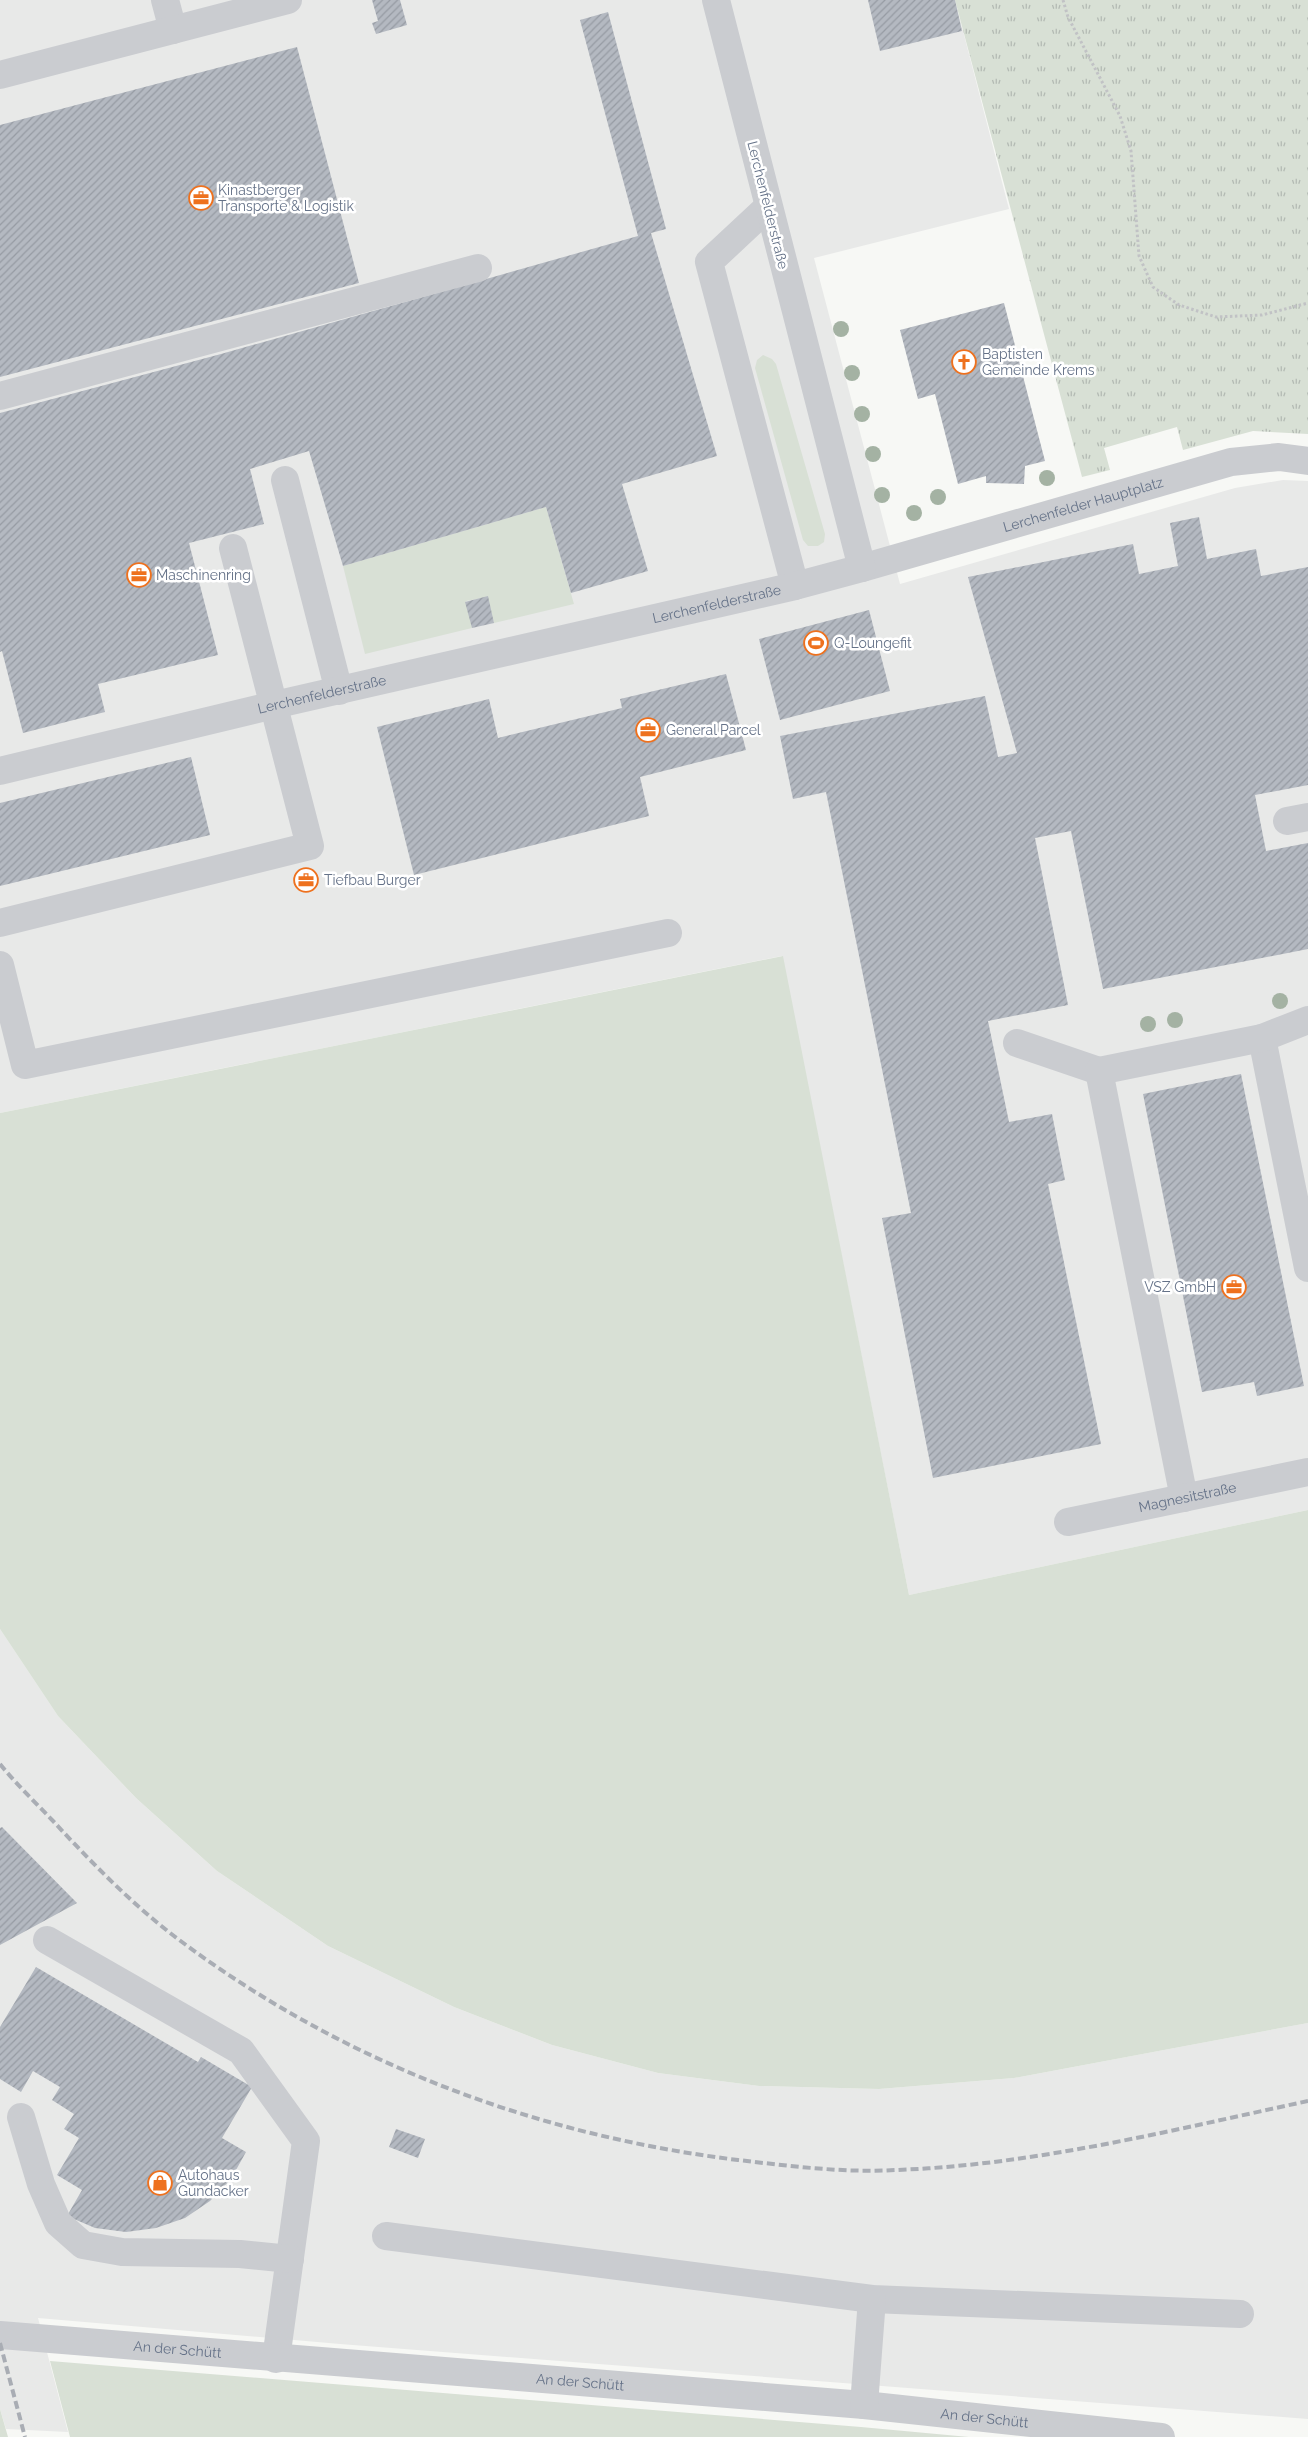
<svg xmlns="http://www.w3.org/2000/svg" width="1308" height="2437" viewBox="0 0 1308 2437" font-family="Raleway,sans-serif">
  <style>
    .built { fill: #e8e9e8 }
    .green { fill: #d8e0d5 }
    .park { fill: url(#park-tufts) }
    .building { fill: url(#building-hatch) }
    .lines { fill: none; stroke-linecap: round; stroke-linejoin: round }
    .path { stroke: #c1c2c5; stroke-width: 3; stroke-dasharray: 2.5 2.5; stroke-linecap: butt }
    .minor { stroke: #caccd0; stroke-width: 28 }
    .rail { stroke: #a9adb4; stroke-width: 4; stroke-dasharray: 8 4; stroke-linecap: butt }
    .tree { fill: #a4b2a3 }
    .labels { text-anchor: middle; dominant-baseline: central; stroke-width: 5; stroke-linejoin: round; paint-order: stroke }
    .poi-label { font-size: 14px; fill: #657288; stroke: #fff; text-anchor: start }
    .street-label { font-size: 14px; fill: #657288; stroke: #fff }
  </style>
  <defs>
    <pattern id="park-tufts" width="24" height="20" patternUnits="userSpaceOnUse" patternTransform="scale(1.25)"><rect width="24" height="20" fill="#d8e0d5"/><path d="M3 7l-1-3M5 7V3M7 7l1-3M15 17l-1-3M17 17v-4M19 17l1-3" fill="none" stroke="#b3bab3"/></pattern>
    <pattern id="building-hatch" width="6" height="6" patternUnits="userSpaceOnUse" patternTransform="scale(1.25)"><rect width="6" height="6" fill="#b4b9c1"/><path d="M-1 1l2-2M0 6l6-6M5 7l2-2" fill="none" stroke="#969ba3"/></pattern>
  </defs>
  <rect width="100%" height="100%" fill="#f7f8f5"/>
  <path class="built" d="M0 0H955L1009 209 814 258 900 584 1235 488 1283 480 1308 481V1510L909 1595 782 956 0 1113Z
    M0 1629 58 1716 136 1798 217 1871 328 1946 454 2007 552 2045 658 2073 759 2086 879 2089 1014 2078 1308 2023V2419L340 2344 38 2318 68 2432 6 2429 0 2409Z"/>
  <path class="green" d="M763 355 772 359 776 364 825 534 824 542 818 546H808L803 540 755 368 757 360Z
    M546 507 574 604 494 623 487 597 466 601 472 628 365 654 343 566Z
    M783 956 909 1595 1308 1510V2023L1014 2078 879 2089 759 2086 658 2073 552 2045 454 2007 328 1946 217 1871 136 1798 58 1716 0 1629V1113Z
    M50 2361 861 2427 969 2437H70Z
    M0 2409 8 2437H0Z"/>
  <path class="park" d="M955 0H1308V434L1253 431 1183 450 1177 427 1104 448 1110 470 1082 477Z"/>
  <path class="building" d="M372 0H400L407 25 376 34 372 23 378 21Z
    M868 0H955L962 31 880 51Z
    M608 12 666 229 651 233 717 456 622 484 648 571 571 593 546 507 343 566 309 451 250 469 264 524 189 543 218 655 98 684 105 712 23 733 2 651 0 652V413L221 354 638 236 580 20Z
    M297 47 359 283 0 377V125Z
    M1004 303 1045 461 1025 466 1024 484 986 483V476L958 484 935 394 918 399 900 330Z
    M1199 517 1207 559 1256 549 1261 576 1308 567V785L1255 795 1266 851 1308 843V949L1103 989 1071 831 1035 838 1068 1005 988 1021 1009 1122 1052 1114 1065 1180 1048 1184 1101 1444 933 1478 882 1218 911 1213 826 792 793 799 780 736 985 696 998 757 1017 753 968 577 1133 544 1139 574 1178 566 1170 523Z
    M488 596 494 623 472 628 465 602Z
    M869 610 890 691 780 720 759 639Z
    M726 674 746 750 640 777 649 816 414 875 377 727 489 699 498 738 622 708 620 699Z
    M191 757 210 835 0 886V803Z
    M1241 1074 1304 1386 1257 1396 1254 1382 1202 1392 1143 1094Z
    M2 1827 77 1903 0 1945V1828Z
    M36 1967 198 2062 201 2057 252 2087 222 2138 246 2152 231 2179 210 2201 185 2218 156 2228 126 2232 95 2228 67 2216 82 2190 57 2175 79 2138 64 2129 74 2114 52 2100 60 2087 33 2071 21 2092 0 2079V2027Z
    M396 2129 425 2139 418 2158 389 2147Z"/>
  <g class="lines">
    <path class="path" d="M1063 0 1068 17 1120 116 1131 151 1139 256 1153 287 1179 305 1216 317 1262 315 1308 303"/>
    <g class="minor">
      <path d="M165 0 173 30"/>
      <path d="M0 75 288 0"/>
      <path d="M768 207 709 262 795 586"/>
      <path d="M0 396 478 268"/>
      <path d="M285 480 339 691"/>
      <path id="s1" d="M862 568 1231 462 1279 457 1308 461"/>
      <path id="s2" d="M0 771 274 705 795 586 862 568 716 0"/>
      <path d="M1287 821 1308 817"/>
      <path d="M0 923 310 846 233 548"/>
      <path d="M0 965 25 1065 668 933"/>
      <path d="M1262 1038 1308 1268"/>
      <path d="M1017 1043 1099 1071"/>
      <path d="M1184 1498 1099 1071 1262 1038 1308 1020"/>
      <path id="s3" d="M1068 1522 1308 1472"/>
      <path d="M47 1940 241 2051 306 2141 276 2359"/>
      <path d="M21 2117 41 2184 58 2223 83 2245 122 2252 240 2254 290 2259"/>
      <path d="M386 2236 872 2299 1240 2314"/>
      <path id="s4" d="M0 2335 864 2405 1161 2437"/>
      <path d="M864 2405 872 2299"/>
    </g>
    <path class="rail" d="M0 1764C16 1784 36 1803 54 1822 91 1862 131 1903 174 1936 339 2061 533 2135 738 2160 790 2166 843 2173 896 2170 1035 2165 1172 2130 1308 2101
      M0 2343 25 2437"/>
  </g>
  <g class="tree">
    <circle cx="841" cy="329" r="8"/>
    <circle cx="852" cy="373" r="8"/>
    <circle cx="862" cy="414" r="8"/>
    <circle cx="873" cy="454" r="8"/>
    <circle cx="1047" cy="478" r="8"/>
    <circle cx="882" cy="495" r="8"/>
    <circle cx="938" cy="497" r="8"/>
    <circle cx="914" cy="513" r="8"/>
    <circle cx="1280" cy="1001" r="8"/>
    <circle cx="1175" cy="1020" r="8"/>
    <circle cx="1148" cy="1024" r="8"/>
  </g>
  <defs>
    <g id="office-ring" transform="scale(1.25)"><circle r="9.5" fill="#fff" stroke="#ee711e" stroke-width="1.5"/><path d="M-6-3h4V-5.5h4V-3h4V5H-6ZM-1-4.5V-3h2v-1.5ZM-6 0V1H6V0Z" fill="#ee711e"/></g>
    <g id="church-ring" transform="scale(1.25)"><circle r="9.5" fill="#fff" stroke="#ee711e" stroke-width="1.5"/><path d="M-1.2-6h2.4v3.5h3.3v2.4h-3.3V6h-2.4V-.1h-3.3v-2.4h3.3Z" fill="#ee711e"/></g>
    <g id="stadium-ring" transform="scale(1.25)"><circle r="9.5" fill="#fff" stroke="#ee711e" stroke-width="1.5"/><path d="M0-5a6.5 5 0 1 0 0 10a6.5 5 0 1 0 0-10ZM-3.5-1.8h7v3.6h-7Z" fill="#ee711e"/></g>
    <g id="shop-ring" transform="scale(1.25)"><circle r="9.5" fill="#fff" stroke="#ee711e" stroke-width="1.5"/><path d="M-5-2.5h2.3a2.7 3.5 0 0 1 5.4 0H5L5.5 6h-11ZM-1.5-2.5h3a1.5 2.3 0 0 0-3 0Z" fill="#ee711e"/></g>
  </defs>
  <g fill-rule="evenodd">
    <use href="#office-ring" x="201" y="198"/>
    <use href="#church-ring" x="964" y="362"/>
    <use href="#office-ring" x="139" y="575"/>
    <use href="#stadium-ring" x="816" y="643"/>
    <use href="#office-ring" x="648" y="730"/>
    <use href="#office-ring" x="306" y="880"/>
    <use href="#office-ring" x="1234" y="1287"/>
    <use href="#shop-ring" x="160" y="2183"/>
  </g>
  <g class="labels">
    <g class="poi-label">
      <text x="218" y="190">Kinastberger<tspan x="218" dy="16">Transporte &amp; Logistik</tspan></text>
      <text x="982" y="354">Baptisten<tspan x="982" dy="16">Gemeinde Krems</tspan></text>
      <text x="156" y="575">Maschinenring</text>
      <text x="834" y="643">Q-Loungefit</text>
      <text x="666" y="730">General Parcel</text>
      <text x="324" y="880">Tiefbau Burger</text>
      <text x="1216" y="1287" text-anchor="end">VSZ GmbH</text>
      <text x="178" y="2175">Autohaus<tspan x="178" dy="16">Gundacker</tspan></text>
    </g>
    <g class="street-label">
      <text transform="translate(768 205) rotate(76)">Lerchenfelderstraße</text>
      <text stroke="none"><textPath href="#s1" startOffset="230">Lerchenfelder Hauptplatz</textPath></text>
      <text stroke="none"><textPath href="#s2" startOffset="736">Lerchenfelderstraße</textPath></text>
      <text stroke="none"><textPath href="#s2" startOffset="331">Lerchenfelderstraße</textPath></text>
      <text stroke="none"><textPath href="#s3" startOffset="122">Magnesitstraße</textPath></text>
      <text stroke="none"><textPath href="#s4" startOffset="178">An der Schütt</textPath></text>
      <text stroke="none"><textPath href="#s4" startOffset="582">An der Schütt</textPath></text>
      <text stroke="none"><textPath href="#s4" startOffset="988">An der Schütt</textPath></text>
    </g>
  </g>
</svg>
